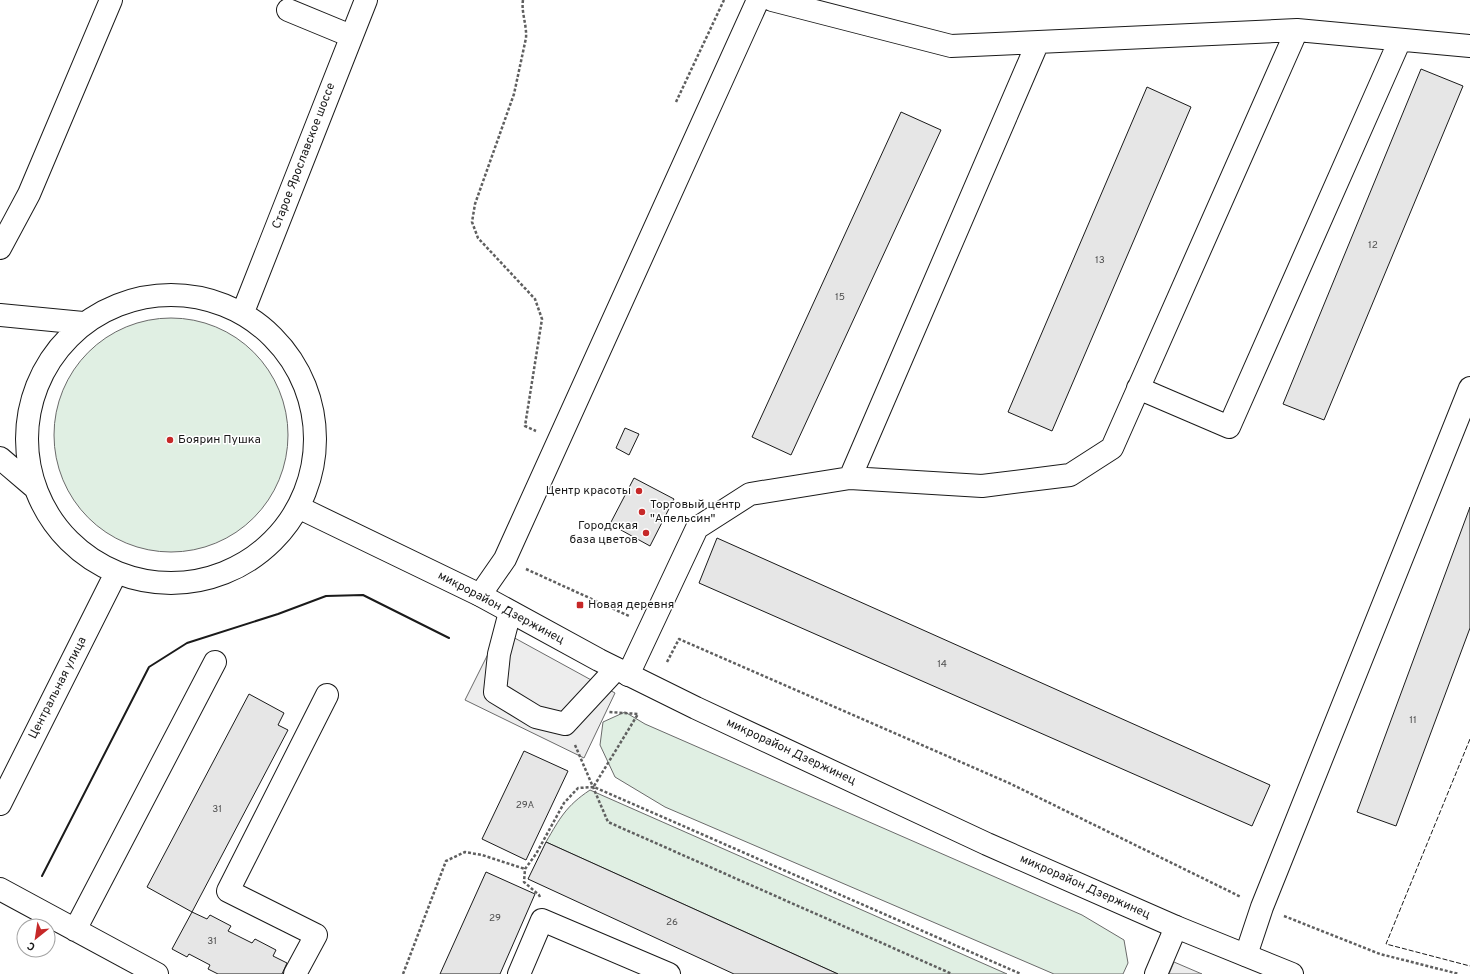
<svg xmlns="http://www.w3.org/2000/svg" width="1470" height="974" viewBox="0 0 1470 974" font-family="Overpass,sans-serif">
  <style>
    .green { fill: #e0efe3; stroke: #6a6a6a }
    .parking { fill: #ededed; stroke: #6a6a6a }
    .building { fill: #e6e6e6; stroke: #1a1a1a }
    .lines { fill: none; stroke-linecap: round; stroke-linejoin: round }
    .minor-casing { stroke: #1a1a1a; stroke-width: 24 }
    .major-casing { stroke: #1a1a1a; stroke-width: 24 }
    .path { stroke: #5f5f5f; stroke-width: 2.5; stroke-dasharray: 3 2; stroke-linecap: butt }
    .minor { stroke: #fff; stroke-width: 22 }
    .major { stroke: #fff; stroke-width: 22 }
    .fence { stroke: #1a1a1a; stroke-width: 1; stroke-dasharray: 5 2; stroke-linecap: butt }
    .wall { stroke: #1a1a1a; stroke-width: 2 }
    .poi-dot { fill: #c62828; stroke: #fff; stroke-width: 1.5 }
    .labels { text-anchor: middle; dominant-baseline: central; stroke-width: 3; stroke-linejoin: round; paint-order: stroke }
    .number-label { font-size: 10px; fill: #4d4d4d }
    .street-label { font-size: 12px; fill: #1a1a1a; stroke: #fff }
    .poi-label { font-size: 12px; fill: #1a1a1a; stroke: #fff; text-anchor: start }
  </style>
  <rect width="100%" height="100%" fill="#fff"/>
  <path class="green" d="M54 435a117 117 0 1 1 234 0a117 117 0 1 1-234 0Z
    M625 712 645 724 1082 915 1124 940 1128 963 1123 974H1054L665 807 615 777 600 745 603 722Z
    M590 790 1007 974H838L546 842C560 818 566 806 590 790Z"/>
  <path class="parking" d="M500 630 615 693 584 758 465 700Z
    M1174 962 1202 974H1169Z"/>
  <path class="building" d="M1421 69 1463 86 1324 420 1283 404Z
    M1147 87 1191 107 1052 431 1008 412Z
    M901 112 941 130 791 455 752 437Z
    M625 428 639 434 629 455 616 448Z
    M634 478 674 499 650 546 610 524Z
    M1470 507V628L1396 826 1357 812Z
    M717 538 1270 785 1252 826 699 583Z
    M249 694 284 713 278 725 288 730 192 912 147 887Z
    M524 751 568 771 526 860 482 839Z
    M546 842 838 974H734L528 879Z
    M486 872 535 894 500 974H440Z
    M192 912 207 919 210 915 231 926 228 931 252 943 255 939 276 950 273 956 287 963 282 974H218L208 969 210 965 189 954 187 957 172 949Z"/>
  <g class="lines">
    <g class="minor-casing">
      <path id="minor" d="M772 0 951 46 1297 30 1470 46
        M288 10 351 36
        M0 248 29 194 111 0
        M1138 388 1229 427 1400 40
        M850 478 982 486 1070 475 1112 448 1297 30
        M480 595 505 559 758 0
        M510 612 499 654 495 692 536 717 565 724 616 669
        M628 675 697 528 750 494 850 478 1038 42
        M0 889 157 974
        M75 930 215 662
        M1246 955 1262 907 1470 388
        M295 974 316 935 228 891 327 695
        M519 974 542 920 669 974
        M1156 974 1176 927"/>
    </g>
    <g class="major-casing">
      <path id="major" d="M27 439a144 144 0 1 1 288 0a144 144 0 1 1-288 0Z
        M243 312 366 0
        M0 315 83 323
        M0 458 34 487
        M300 508 480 595 599 660 696 708 987 844 1176 927 1292 974
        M0 804 116 573"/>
    </g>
    <path class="path" d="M523 0C521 12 527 25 526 38L514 94 475 204 472 222 478 238 535 299 542 319 525 426 536 431
      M676 102 724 0
      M526 569 629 616
      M667 662 679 639 1009 783 1241 897
      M575 745 608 822 952 974
      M594 786 638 714 609 712
      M540 897 539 895 524 882 525 869 536 854 564 803 578 788 594 787 1021 974
      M1284 916 1380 954 1459 974
      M403 974 446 861 465 852 482 855 525 869"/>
    <use href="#minor" class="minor"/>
    <use href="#major" class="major"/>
    <path class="fence" d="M1470 739 1386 944 1470 966"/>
    <path class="wall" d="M42 876 149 667 187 643 278 614 326 596 363 595 449 638"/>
  </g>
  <g class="poi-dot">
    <circle cx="170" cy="440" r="4"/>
    <circle cx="639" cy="491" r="4"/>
    <circle cx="642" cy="512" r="4"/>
    <circle cx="646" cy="533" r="4"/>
    <rect x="576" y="601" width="8" height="8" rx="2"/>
  </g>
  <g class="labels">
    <g class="number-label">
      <text x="1373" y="245">12</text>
      <text x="1100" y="260">13</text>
      <text x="840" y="297">15</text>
      <text x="942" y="664">14</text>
      <text x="1413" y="720">11</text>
      <text x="525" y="805">29А</text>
      <text x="217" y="809">31</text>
      <text x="495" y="918">29</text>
      <text x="672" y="922">26</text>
      <text x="212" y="941">31</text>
    </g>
    <g class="street-label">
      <text transform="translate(304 156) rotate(-69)">Старое Ярославское шоссе</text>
      <text transform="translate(501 608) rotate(28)">микрорайон Дзержинец</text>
      <text transform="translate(58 688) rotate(-63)">Центральная улица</text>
      <text transform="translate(791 752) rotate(25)">микрорайон Дзержинец</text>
      <text transform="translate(1085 887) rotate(24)">микрорайон Дзержинец</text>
    </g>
    <g class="poi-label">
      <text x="178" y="440">Боярин Пушка</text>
      <text x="631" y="491" text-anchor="end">Центр красоты</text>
      <text x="650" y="505">Торговый центр<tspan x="650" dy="14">"Апельсин"</tspan></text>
      <text x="638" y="526" text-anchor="end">Городская<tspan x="638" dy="14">база цветов</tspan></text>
      <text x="588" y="605">Новая деревня</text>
    </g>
  </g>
  <g transform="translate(36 938) rotate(210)"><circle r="19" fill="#ffffff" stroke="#a3a3a3"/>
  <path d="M0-3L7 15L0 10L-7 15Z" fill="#c62828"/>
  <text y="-6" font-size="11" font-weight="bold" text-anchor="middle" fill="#1a1a1a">С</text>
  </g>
</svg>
